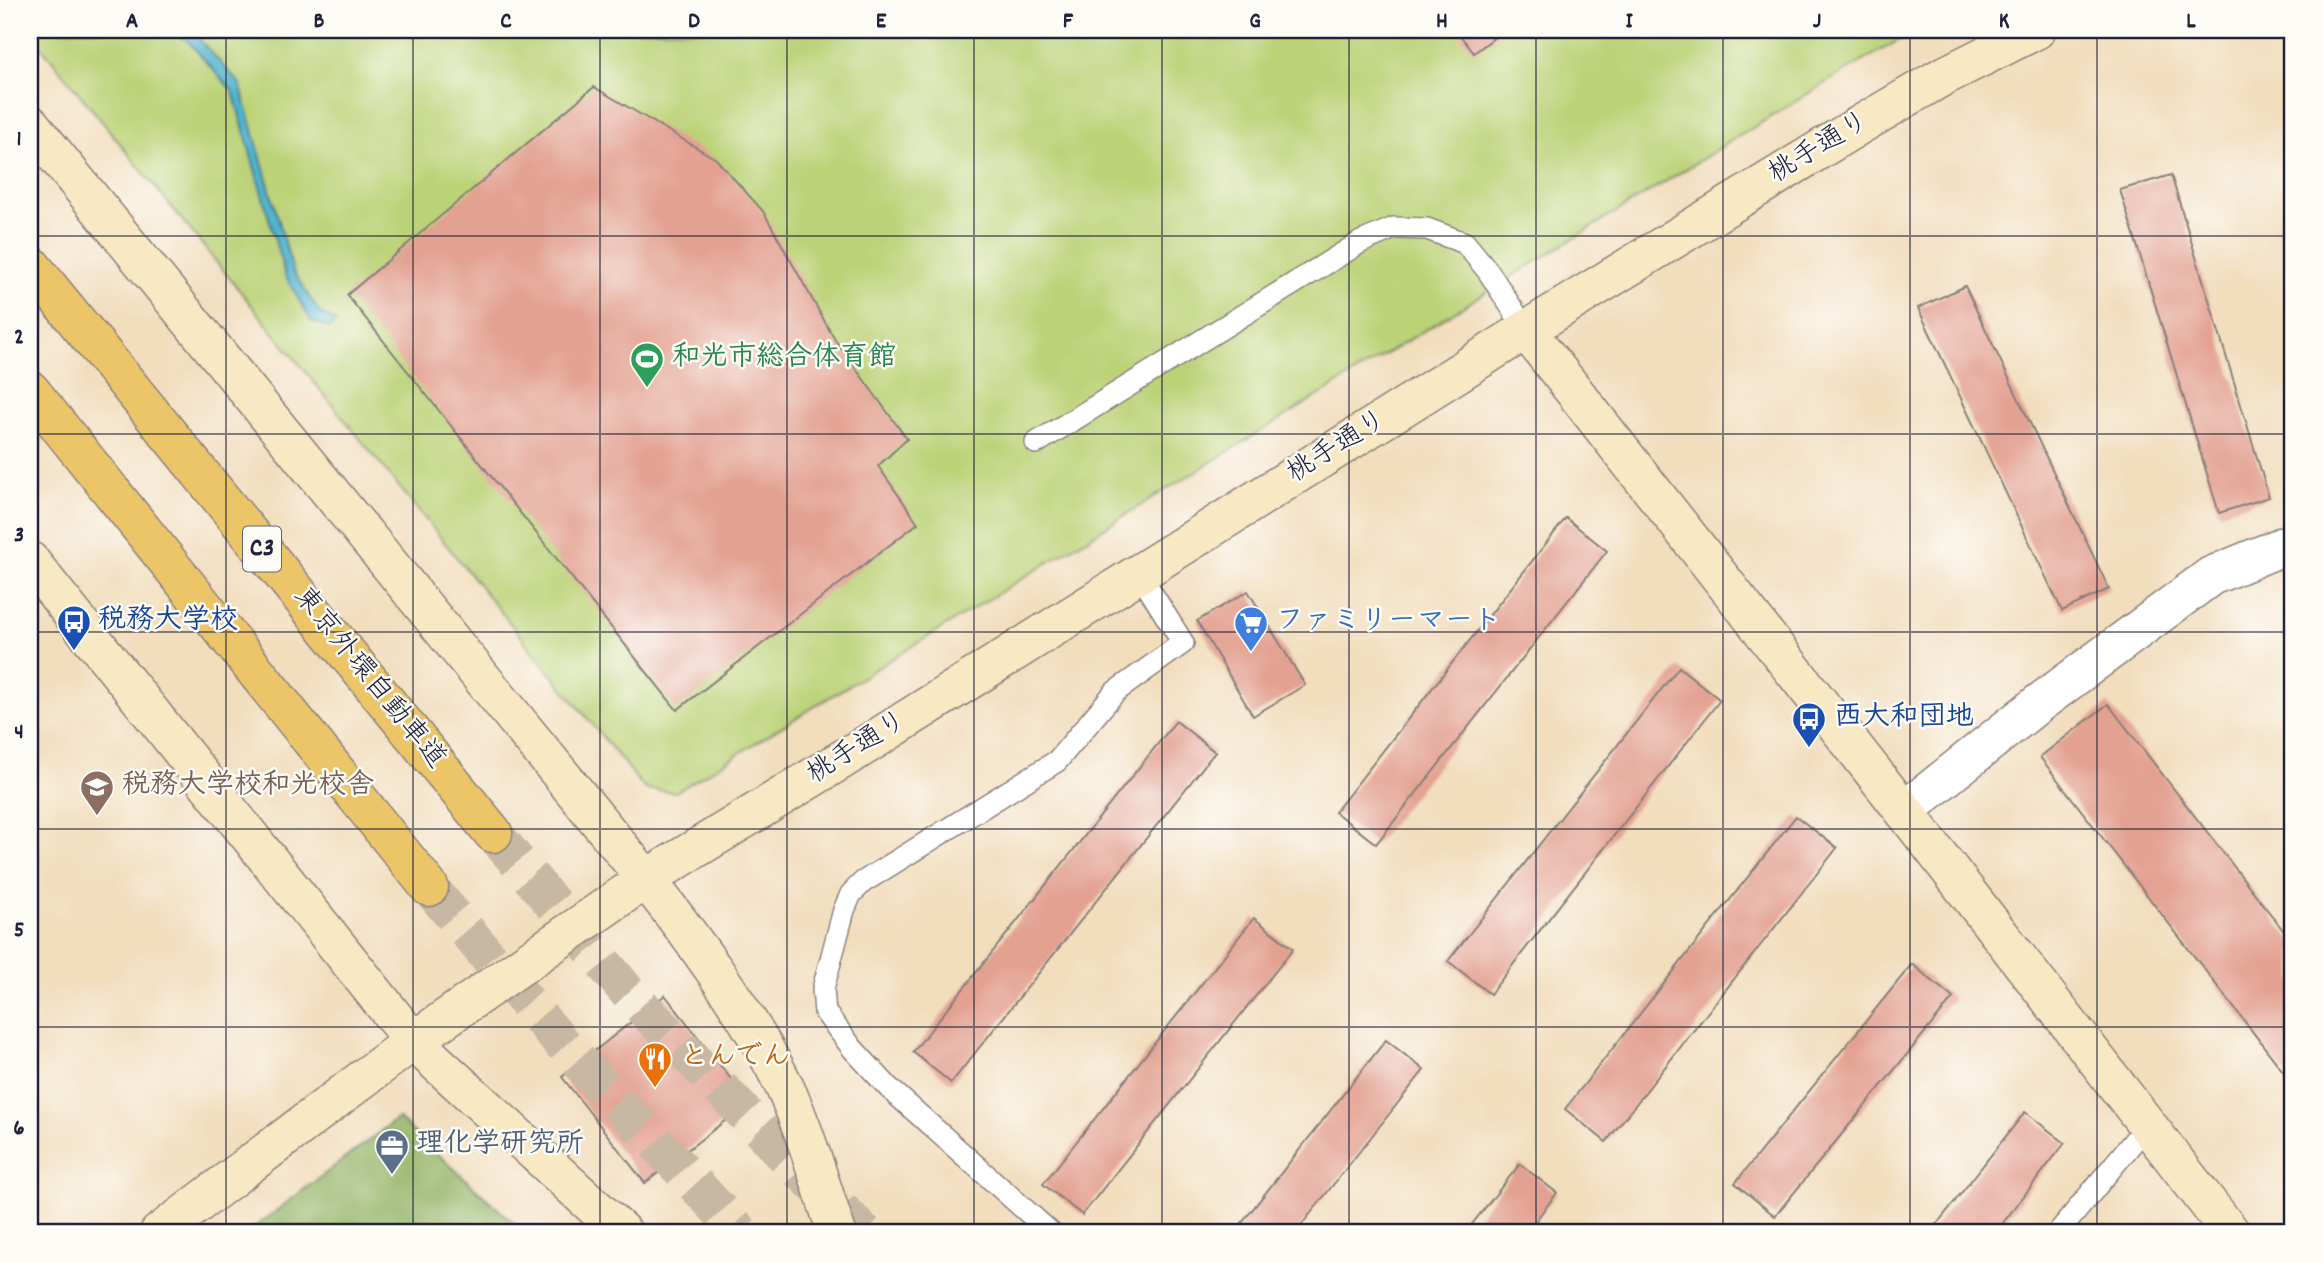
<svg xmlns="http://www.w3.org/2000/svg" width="2323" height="1263" viewBox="0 0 2323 1263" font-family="Dekko,'Klee One',sans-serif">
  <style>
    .green { fill: #bcd277; stroke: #6f7a59; stroke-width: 2 }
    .forest { fill: #95b468; stroke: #5c6b52; stroke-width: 2 }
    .water { fill: #4fb4cd; stroke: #386b84; stroke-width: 2 }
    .building { fill: #e3a192 }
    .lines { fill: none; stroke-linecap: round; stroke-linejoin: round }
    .highway-tunnel { stroke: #c8b8a3; stroke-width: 38; stroke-dasharray: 38 19; stroke-linecap: butt }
    .lane-casing { stroke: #8a807c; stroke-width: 24 }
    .street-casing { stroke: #8a807c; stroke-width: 41 }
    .secondary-casing { stroke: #8a807c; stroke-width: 41 }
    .highway-casing { stroke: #8a807c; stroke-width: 41 }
    .lane { stroke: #fff; stroke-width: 21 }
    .street { stroke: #fff; stroke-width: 38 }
    .secondary { stroke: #f8e8c3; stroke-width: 38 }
    .highway { stroke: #edc569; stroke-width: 38 }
    .grid { fill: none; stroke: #22223b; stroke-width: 2; stroke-opacity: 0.55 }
    .labels { text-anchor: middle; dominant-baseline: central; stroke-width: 5; stroke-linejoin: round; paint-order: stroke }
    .shield { fill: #fdfcf7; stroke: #646373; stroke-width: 2 }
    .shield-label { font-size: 26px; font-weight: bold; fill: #22223b }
    .street-label { font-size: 28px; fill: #22223b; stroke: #fdfcf7 }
    .leisure-label { font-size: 28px; font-weight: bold; fill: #27864d; stroke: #fdfcf7; text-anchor: start }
    .transit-label { font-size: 28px; font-weight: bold; fill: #164399; stroke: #fdfcf7; text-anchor: start }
    .shop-label { font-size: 28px; font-weight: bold; fill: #366cbe; stroke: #fdfcf7; text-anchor: start }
    .education-label { font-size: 28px; font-weight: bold; fill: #785e54; stroke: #fdfcf7; text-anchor: start }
    .food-label { font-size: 28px; font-weight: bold; fill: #c56008; stroke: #fdfcf7; text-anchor: start }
    .service-label { font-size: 28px; font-weight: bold; fill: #4e5e75; stroke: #fdfcf7; text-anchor: start }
    .neatline { fill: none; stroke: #22223b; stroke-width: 2.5 }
    .grid-label { font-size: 23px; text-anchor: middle; font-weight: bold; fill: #22223b }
  </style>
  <rect width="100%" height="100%" fill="#fdfcf7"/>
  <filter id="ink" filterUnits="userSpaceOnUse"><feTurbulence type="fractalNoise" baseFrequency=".0143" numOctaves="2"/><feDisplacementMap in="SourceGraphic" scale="14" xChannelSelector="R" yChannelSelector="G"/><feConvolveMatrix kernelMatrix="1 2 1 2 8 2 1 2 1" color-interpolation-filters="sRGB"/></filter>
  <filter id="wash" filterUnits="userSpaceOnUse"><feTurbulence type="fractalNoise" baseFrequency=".00686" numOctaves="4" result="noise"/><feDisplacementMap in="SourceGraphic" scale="28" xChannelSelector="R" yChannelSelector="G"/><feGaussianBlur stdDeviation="1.57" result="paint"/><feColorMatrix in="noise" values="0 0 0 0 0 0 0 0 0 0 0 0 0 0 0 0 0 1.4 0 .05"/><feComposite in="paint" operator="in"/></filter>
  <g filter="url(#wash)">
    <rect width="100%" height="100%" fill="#f2ddbd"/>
    <path class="green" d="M30 30H1916L1827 82 676 792 645 789 30 33Z"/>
    <path class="forest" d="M398 1118 525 1233H247Z"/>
    <path class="water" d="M162 30H191L240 84 293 271 319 312 336 322 329 328 311 321 285 275 233 92 186 39Z"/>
    <g id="blocks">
      <path class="building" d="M1456 30H1504L1474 53Z
        M594 87 716 159 763 211 835 340 907 439 878 466 918 523 677 710 347 295Z
        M2171 175 2269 497 2219 513 2120 190Z
        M1965 286 2109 589 2062 611 1918 308Z
        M1566 518 1607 551 1376 844 1335 812Z
        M1248 591 1305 685 1253 716 1197 621Z
        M1679 667 1720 700 1490 994 1448 961Z
        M2108 704 2293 943V1084L2040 757Z
        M1176 721 1215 752 951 1083 913 1052Z
        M1796 816 1837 848 1606 1142 1565 1109Z
        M1254 918 1293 949 1082 1215 1043 1184Z
        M1912 964 1953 998 1775 1216 1735 1183Z
        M665 995 749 1102 645 1183 562 1077Z
        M1386 1040 1424 1070 1295 1233H1234Z
        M2025 1112 2065 1143 1995 1233H1930Z
        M1520 1164 1557 1193 1526 1233H1465Z"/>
    </g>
  </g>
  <g filter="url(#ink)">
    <use href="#blocks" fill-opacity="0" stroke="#8a807c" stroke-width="2"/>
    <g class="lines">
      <path class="highway-tunnel" d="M493 833 626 990 793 1164 865 1233
        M429 887 560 1041 741 1233"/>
      <g class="lane-casing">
        <path id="lane" d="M1036 443 1361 242 1394 228 1427 229 1465 243 1488 271 1526 330
          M1051 1233 889 1088 853 1049 825 1012 823 989 844 910 851 894 863 882 1057 761 1115 692 1183 643 1139 573
          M2058 1233 2147 1125"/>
      </g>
      <g class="street-casing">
        <path id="street" d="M1904 811 2038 704 2211 576 2293 542"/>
      </g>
      <g class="secondary-casing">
        <path id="secondary" d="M30 124 646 879C693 939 739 1001 775 1068 803 1120 818 1178 837 1233
          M1526 330 1904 811 2231 1233
          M30 561 413 1041 623 1233
          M159 1233 413 1041 646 879 874 740 1526 330 1858 126 1940 78 2036 30"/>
      </g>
      <g class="highway-casing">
        <path id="highway" d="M30 264 493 833
          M30 390 429 887"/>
      </g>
      <use href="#lane" class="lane"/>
      <use href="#street" class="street"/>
      <use href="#secondary" class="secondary"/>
      <use href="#highway" class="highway"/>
    </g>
  </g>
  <path class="grid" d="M226 30V1233M413 30V1233M600 30V1233M787 30V1233M974 30V1233M1162 30V1233M1349 30V1233M1536 30V1233M1723 30V1233M1910 30V1233M2097 30V1233M30 236H2293M30 434H2293M30 632H2293M30 829H2293M30 1027H2293"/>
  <defs>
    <g id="stadium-pin" transform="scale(1.75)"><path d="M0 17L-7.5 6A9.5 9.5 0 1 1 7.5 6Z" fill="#2e9e5b" stroke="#fdfcf7"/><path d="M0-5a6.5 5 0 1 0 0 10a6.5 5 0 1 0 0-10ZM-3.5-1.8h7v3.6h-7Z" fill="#fff"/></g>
    <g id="bus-pin" transform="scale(1.75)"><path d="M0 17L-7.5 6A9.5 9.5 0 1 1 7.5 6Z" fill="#1a4fb4" stroke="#fdfcf7"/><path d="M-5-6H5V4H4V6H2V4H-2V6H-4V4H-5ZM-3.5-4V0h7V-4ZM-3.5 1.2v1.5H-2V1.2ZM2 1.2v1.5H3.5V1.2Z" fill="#fff"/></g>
    <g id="supermarket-pin" transform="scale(1.75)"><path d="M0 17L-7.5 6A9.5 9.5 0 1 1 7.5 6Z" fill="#3f7fe0" stroke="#fdfcf7"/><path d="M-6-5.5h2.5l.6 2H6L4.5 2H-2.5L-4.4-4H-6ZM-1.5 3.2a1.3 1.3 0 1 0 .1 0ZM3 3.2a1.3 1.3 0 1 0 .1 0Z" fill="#fff"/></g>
    <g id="university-pin" transform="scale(1.75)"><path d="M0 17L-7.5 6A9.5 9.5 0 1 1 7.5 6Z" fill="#8d6e63" stroke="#fdfcf7"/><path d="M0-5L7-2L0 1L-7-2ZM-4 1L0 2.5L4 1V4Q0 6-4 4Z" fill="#fff"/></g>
    <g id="restaurant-pin" transform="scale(1.75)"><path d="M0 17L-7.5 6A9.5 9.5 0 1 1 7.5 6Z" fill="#e8710a" stroke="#fdfcf7"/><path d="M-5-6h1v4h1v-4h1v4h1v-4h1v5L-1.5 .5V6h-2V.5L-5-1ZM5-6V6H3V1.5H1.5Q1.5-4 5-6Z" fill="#fff"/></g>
    <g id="office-pin" transform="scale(1.75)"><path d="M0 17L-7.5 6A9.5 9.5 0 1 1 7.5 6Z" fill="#5c6f8a" stroke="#fdfcf7"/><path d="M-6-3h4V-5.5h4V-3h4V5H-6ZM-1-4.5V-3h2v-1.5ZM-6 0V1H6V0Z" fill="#fff"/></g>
  </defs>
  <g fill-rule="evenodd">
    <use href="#stadium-pin" x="647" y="359"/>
    <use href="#bus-pin" x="74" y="622"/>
    <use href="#supermarket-pin" x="1251" y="623"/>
    <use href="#bus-pin" x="1809" y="719"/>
    <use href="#university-pin" x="97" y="787"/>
    <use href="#restaurant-pin" x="655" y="1059"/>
    <use href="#office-pin" x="392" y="1146"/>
  </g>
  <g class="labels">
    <rect class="shield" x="243" y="526.5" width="38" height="45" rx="5"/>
    <g class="shield-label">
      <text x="262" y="549">C3</text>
    </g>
    <g class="street-label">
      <text transform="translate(1820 149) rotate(-31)">桃手通り</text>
      <text transform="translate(1338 448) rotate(-32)">桃手通り</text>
      <text transform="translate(368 679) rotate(51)">東京外環自動車道</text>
      <text transform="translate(858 749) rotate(-32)">桃手通り</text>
    </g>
    <g class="leisure-label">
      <text x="672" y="359">和光市総合体育館</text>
    </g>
    <g class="transit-label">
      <text x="98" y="622">税務大学校</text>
      <text x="1834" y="719">西大和団地</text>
    </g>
    <g class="shop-label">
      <text x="1276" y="623">ファミリーマート</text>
    </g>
    <g class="education-label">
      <text x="122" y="787">税務大学校和光校舎</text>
    </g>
    <g class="food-label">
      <text x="680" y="1059">とんでん</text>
    </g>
    <g class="service-label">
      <text x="416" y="1146">理化学研究所</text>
    </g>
  </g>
  <rect width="2323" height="1263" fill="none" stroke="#fdfcf7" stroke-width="77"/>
  <rect x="38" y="38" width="2246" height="1186" class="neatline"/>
  <g class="grid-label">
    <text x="132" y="27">A</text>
    <text x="319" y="27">B</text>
    <text x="506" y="27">C</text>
    <text x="694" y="27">D</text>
    <text x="881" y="27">E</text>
    <text x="1068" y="27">F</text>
    <text x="1255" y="27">G</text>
    <text x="1442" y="27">H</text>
    <text x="1629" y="27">I</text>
    <text x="1817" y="27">J</text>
    <text x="2004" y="27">K</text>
    <text x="2191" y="27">L</text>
    <text x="19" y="145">1</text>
    <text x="19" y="343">2</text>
    <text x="19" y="541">3</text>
    <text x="19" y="738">4</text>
    <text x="19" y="936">5</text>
    <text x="19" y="1134">6</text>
  </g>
</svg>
